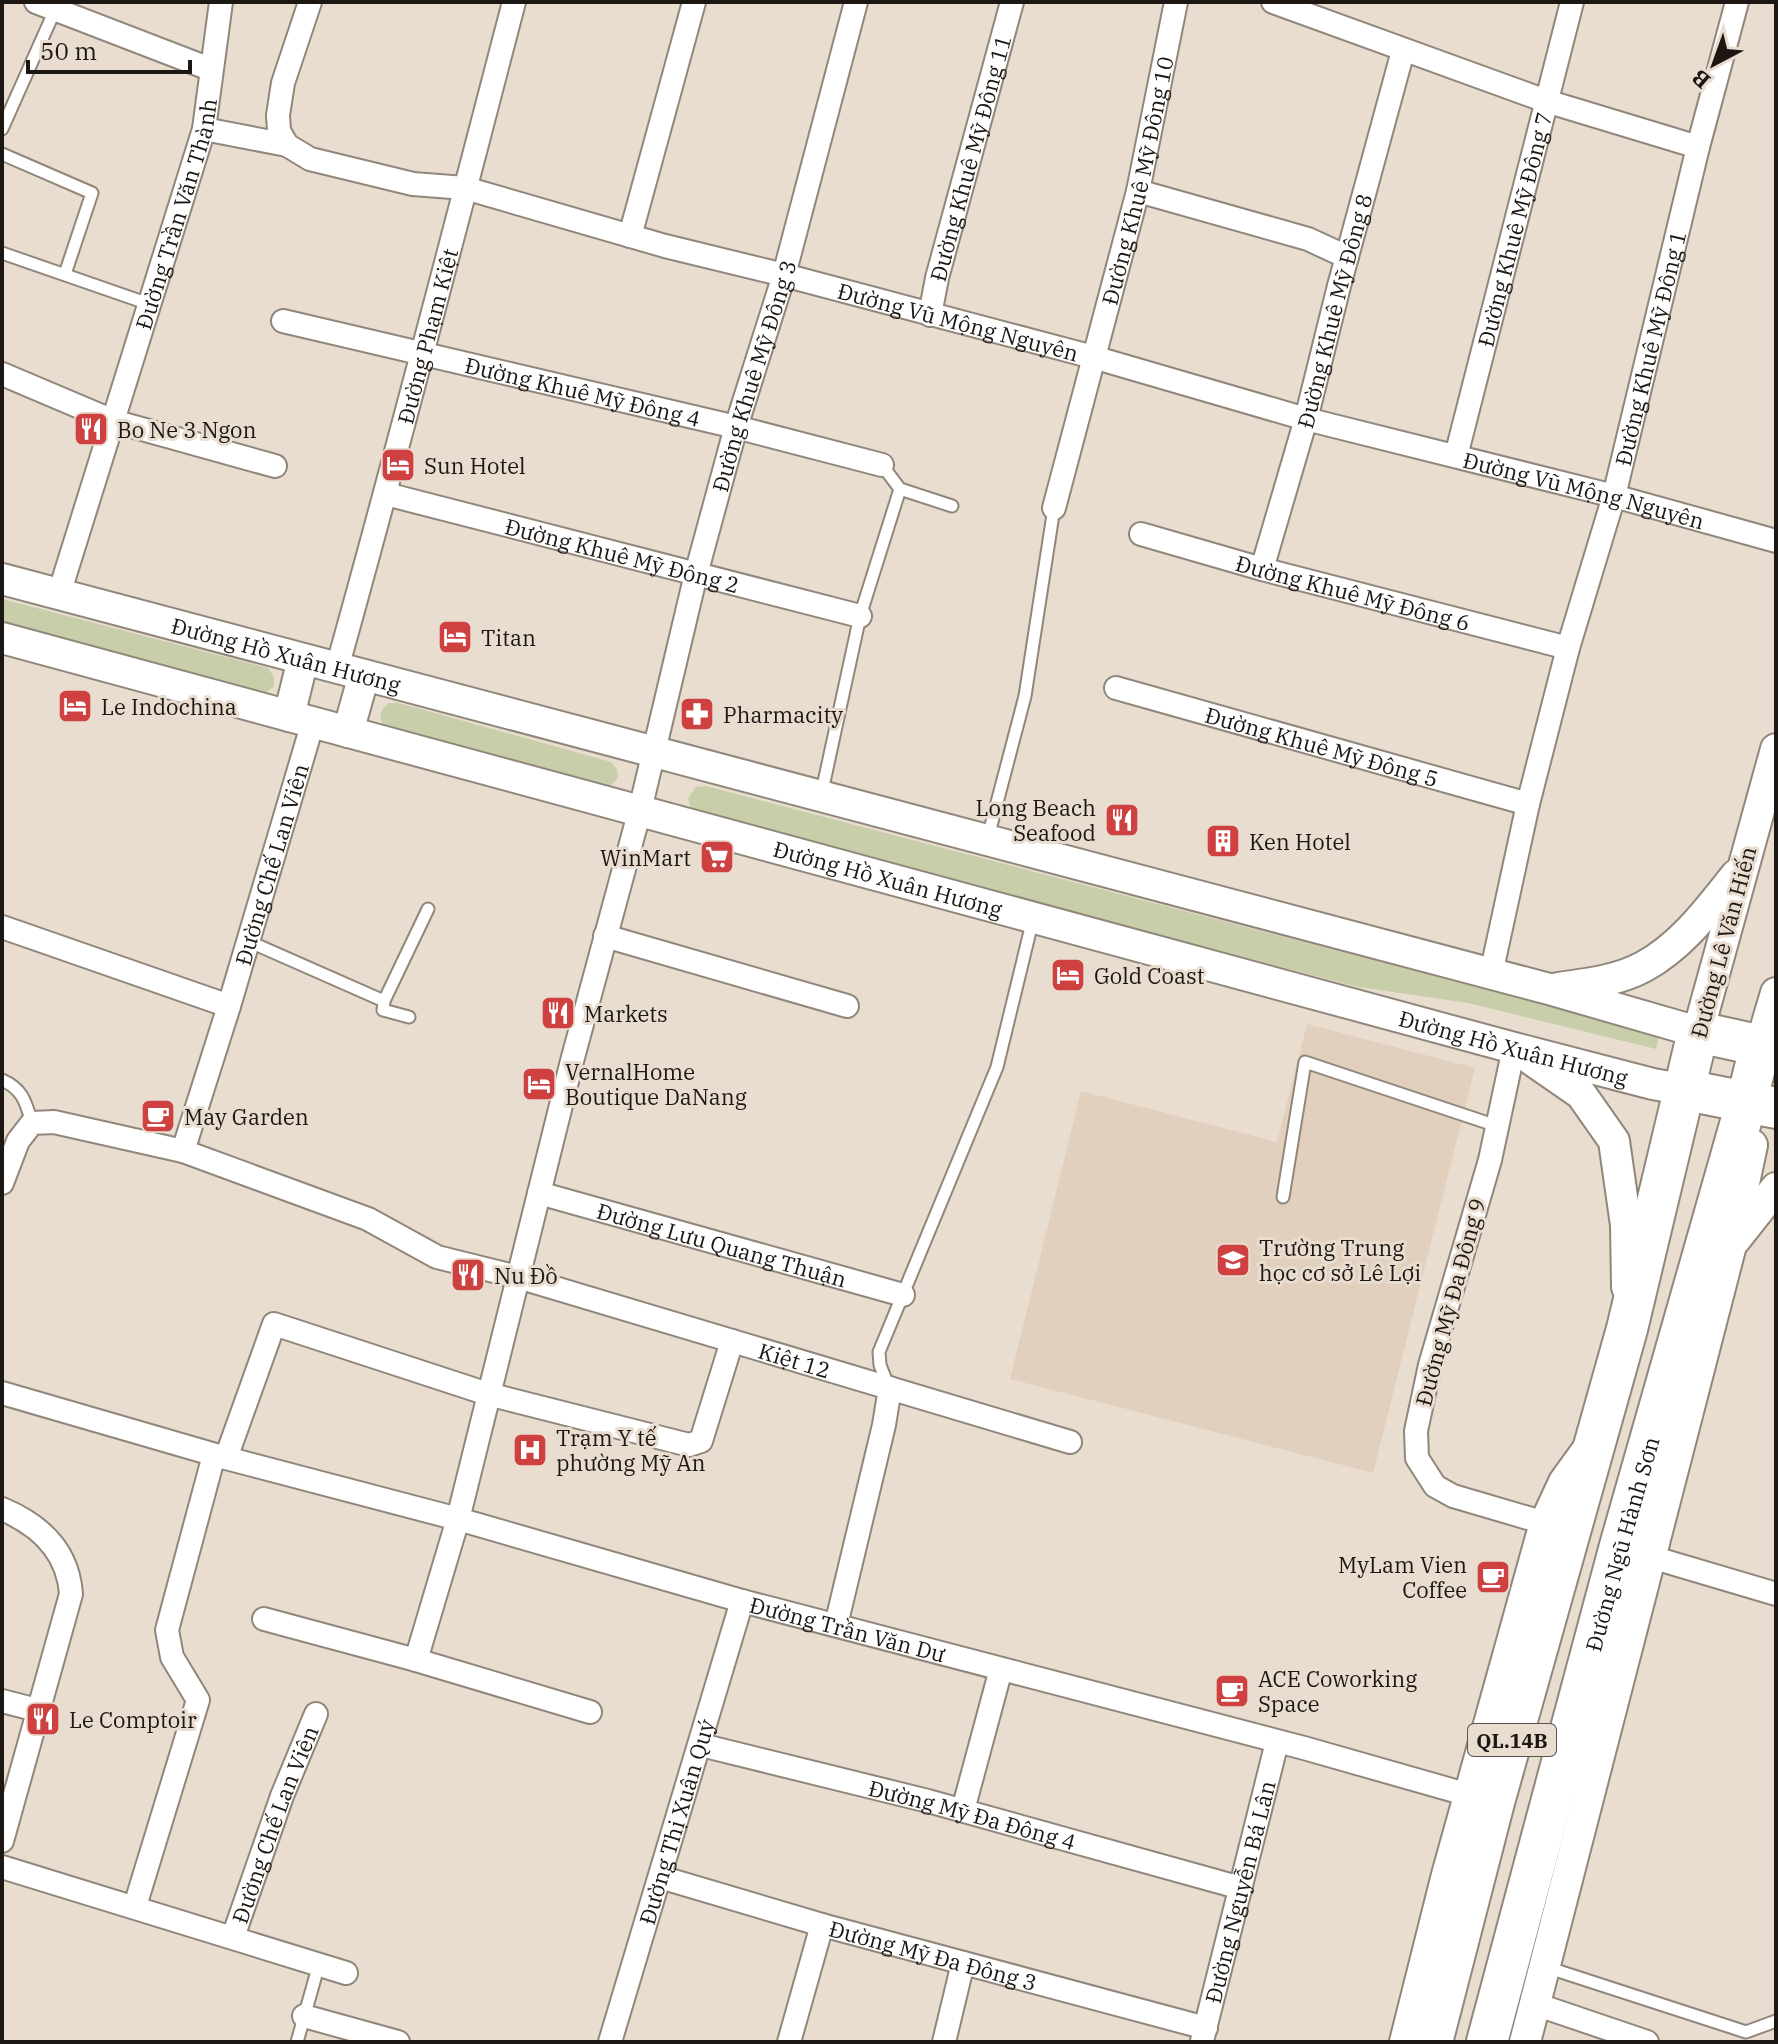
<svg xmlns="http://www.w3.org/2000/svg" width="1778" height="2044" viewBox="0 0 1778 2044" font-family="'IBM Plex Serif',serif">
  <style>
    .built { fill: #e1d0bd }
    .green { fill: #c8ceaa }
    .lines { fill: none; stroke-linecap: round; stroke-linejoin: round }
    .lane-casing { stroke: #91867a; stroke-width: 15 }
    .street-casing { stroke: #91867a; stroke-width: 26 }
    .secondary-casing { stroke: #91867a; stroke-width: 34 }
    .highway-casing { stroke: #91867a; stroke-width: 44 }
    .lane { stroke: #fff; stroke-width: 11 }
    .street { stroke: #fff; stroke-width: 22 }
    .secondary { stroke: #fff; stroke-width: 30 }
    .highway { stroke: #fff; stroke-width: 40 }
    .labels { text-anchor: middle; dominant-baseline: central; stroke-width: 6; stroke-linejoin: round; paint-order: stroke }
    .shield { fill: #e9ddd0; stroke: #5a524c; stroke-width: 2 }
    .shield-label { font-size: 20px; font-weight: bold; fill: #1c1713 }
    .street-label { font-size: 22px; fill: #1c1713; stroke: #e9ddd0 }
    .poi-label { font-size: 22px; fill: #1c1713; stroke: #e9ddd0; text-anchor: start }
  </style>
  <rect width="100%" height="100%" fill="#e9ddd0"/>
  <path class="built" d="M1307 1024 1475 1068 1373 1473 1010 1379 1081 1091 1277 1142Z"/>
  <path class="green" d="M2 599 268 668 274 677V686L265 694 2 627Z
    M389 703H399L611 762 617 769 618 777 613 784 604 787 386 729C378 720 379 710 389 703Z
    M706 786 1659 1035 1656 1049 1468 1003 1358 987 702 815 691 809 688 798 696 787Z"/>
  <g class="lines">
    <g class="lane-casing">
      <path id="lane" d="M2 129 55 10
        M2 154 92 193 65 274
        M2 253 149 304
        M900 489 952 506
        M821 796 860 616 900 489 882 465
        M988 837 1025 696 1054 508
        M248 941 384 1001 428 909
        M384 1001 383 1010 409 1017
        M2 1080C23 1089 26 1103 32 1123
        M1283 1197 1305 1062 1497 1126
        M889 1388 880 1365 879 1352 997 1067 1033 919
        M1546 1967 1746 2032 1776 2021
        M297 2042 319 1964"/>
    </g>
    <g class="street-casing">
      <g id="street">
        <path d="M36 2 210 69"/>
        <path id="s1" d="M310 2 283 83 278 115 279 131 287 145 310 159 413 184 465 188 665 246 784 275 1093 357 1306 419 1614 496 1776 541"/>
        <path d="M1273 2 1546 101 1698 147"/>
        <path d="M204 129 287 145"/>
        <path d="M1138 191 1308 239 1347 257"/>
        <path d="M630 236 694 2"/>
        <path id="s2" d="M930 315 937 278 1012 2"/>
        <path id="s3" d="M283 321 736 427 882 465"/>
        <path d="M2 374 113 421 275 466"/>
        <path id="s4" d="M1456 456 1572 2"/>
        <path id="s5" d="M386 494 860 616"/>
        <path id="s6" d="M1054 508 1138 191 1176 2"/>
        <path id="s7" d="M1141 534 1262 569 1568 648"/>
        <path id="s8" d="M1262 569 1306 419 1339 286 1403 51"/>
        <path id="s9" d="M59 594 204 129 221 2"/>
        <path id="s10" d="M337 668C399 447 456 224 514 2"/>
        <path id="s11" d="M1116 688 1528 804"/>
        <path d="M2 927 229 1006"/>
        <path d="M605 936 847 1006"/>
        <path id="s12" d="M1491 974 1528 804 1568 648 1614 496 1698 147 1737 2"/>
        <path d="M1514 1048 1490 1160 1430 1365 1416 1431 1417 1458 1435 1486 1453 1496 1545 1523"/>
        <path id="s13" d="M183 1151 229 1006 313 722"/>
        <path id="s14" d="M2 1183 18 1141 32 1123 54 1122 183 1151 368 1219 437 1257 518 1277 1070 1442"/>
        <path id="s15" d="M539 1193 903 1295"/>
        <path id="s16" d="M2 1393 226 1458 458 1519 742 1601 1304 1748 1469 1795"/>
        <path d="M226 1458 274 1324 488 1394 689 1445 701 1441 732 1341"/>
        <path d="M2 1509C40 1525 68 1551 71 1594L2 1841"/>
        <path d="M1651 1557 1776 1594"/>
        <path d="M264 1619 416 1660 590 1712"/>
        <path d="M836 1625 884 1425 890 1388"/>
        <path id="s17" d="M416 1660 458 1519 572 1061 640 810 696 574 736 427 784 275 856 2"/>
        <path d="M2 1701 37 1710"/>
        <path id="s18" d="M701 1745 928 1801 1241 1888"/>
        <path d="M963 1810 1001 1669"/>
        <path d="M2 1867 346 1973"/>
        <path id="s19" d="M660 1877 822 1925 1206 2028"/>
        <path d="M135 1906 198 1700 172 1657 167 1630 214 1455"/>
        <path id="s20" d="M233 1937 282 1796 316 1714"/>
        <path d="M1535 2004 1647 2042"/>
        <path d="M304 2016 398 2042"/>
        <path id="s21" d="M1202 2041 1277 1742"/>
        <path id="s22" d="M610 2042 742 1601"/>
        <path d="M789 2042 822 1925"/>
        <path d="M944 2042 963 1963"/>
      </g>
    </g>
    <g class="secondary-casing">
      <g id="secondary">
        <path id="s23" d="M2 579 1549 989 1698 1032 1776 749"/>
        <path id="s24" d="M2 638 1514 1048 1653 1084 1686 1090"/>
        <path d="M289 716 303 659"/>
        <path d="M348 732 364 675"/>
        <path d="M1558 988C1586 984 1617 981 1643 967 1682 946 1709 909 1736 875"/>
        <path d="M1760 1047 1776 993"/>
        <path d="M1532 1060 1581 1094 1614 1141 1626 1225 1627 1287"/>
        <path d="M1735 1240 1776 1188"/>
        <path d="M1405 2042 1447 1875 1545 1523 1564 1482 1585 1453"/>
        <path d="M1525 2042 1731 1245 1752 1145"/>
      </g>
    </g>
    <g class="highway-casing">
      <g id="highway">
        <path d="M1686 1090 1776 1108"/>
        <path d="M1432 2042 1494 1802 1627 1329 1698 1032 1776 1049"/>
        <path id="s25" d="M1487 2042 1620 1546 1746 1104 1760 1047"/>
      </g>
    </g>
    <use href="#lane" class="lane"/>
    <use href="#street" class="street"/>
    <use href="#secondary" class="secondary"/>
    <use href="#highway" class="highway"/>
  </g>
  <defs>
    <g id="restaurant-square" transform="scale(1.8)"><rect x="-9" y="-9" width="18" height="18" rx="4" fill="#cf4040" stroke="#e9ddd0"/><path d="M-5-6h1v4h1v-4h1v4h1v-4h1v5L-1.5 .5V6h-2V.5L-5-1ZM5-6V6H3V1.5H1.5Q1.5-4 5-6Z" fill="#fff"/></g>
    <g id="hotel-square" transform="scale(1.8)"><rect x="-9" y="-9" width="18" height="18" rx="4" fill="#cf4040" stroke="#e9ddd0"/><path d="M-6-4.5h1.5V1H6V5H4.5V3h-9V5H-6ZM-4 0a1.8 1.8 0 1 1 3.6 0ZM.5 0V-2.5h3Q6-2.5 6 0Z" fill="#fff"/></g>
    <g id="pharmacy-square" transform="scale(1.8)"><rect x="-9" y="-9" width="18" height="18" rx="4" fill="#cf4040" stroke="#e9ddd0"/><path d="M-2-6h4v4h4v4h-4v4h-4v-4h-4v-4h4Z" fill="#fff"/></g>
    <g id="building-square" transform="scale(1.8)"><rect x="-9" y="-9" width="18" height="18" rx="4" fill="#cf4040" stroke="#e9ddd0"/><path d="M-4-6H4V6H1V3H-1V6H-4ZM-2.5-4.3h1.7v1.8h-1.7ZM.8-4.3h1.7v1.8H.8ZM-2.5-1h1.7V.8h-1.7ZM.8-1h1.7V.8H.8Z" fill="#fff"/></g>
    <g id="supermarket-square" transform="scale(1.8)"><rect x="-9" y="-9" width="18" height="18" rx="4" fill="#cf4040" stroke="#e9ddd0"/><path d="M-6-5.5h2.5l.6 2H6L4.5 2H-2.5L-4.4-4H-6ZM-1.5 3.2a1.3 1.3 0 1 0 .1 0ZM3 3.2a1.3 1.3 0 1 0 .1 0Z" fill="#fff"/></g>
    <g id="cafe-square" transform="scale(1.8)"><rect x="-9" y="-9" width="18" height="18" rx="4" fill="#cf4040" stroke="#e9ddd0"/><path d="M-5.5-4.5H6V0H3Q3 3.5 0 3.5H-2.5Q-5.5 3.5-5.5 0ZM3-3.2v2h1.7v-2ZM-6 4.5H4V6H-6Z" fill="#fff"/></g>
    <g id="school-square" transform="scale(1.8)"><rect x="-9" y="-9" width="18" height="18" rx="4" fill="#cf4040" stroke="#e9ddd0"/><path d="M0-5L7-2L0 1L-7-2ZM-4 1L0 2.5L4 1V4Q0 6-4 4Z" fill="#fff"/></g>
    <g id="hospital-square" transform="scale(1.8)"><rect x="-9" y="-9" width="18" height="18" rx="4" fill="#cf4040" stroke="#e9ddd0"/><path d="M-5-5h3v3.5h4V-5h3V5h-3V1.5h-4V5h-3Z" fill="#fff"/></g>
  </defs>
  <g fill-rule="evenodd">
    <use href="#restaurant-square" x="91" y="429"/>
    <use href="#hotel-square" x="398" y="465"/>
    <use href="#hotel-square" x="455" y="637"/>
    <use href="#hotel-square" x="75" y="706"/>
    <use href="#pharmacy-square" x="697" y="714"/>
    <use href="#restaurant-square" x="1122" y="820"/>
    <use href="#building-square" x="1223" y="841"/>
    <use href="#supermarket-square" x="717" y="857"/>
    <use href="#hotel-square" x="1068" y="975"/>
    <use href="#restaurant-square" x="558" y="1013"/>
    <use href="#hotel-square" x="539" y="1084"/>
    <use href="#cafe-square" x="158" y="1116"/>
    <use href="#school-square" x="1233" y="1260"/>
    <use href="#restaurant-square" x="468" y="1275"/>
    <use href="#hospital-square" x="530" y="1450"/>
    <use href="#cafe-square" x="1493" y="1577"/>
    <use href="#cafe-square" x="1232" y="1691"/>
    <use href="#restaurant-square" x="43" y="1719"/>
  </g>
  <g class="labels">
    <rect class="shield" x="1468" y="1724" width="88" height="32" rx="6"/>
    <g class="shield-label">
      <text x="1512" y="1740">QL.14B</text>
    </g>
    <g class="street-label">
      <text stroke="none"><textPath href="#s2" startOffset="162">Đường Khuê Mỹ Đông 11</textPath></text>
      <text stroke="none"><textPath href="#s6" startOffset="338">Đường Khuê Mỹ Đông 10</textPath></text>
      <text stroke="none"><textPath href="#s9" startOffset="398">Đường Trần Văn Thành</textPath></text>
      <text stroke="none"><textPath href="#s4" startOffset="234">Đường Khuê Mỹ Đông 7</textPath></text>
      <text stroke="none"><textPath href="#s8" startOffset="268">Đường Khuê Mỹ Đông 8</textPath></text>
      <text stroke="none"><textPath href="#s1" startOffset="846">Đường Vũ Mộng Nguyên</textPath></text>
      <text stroke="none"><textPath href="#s10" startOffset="344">Đường Phạm Kiệt</textPath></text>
      <text stroke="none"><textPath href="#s12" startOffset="646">Đường Khuê Mỹ Đông 1</textPath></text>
      <text stroke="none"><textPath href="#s17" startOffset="1328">Đường Khuê Mỹ Đông 3</textPath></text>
      <text stroke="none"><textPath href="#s3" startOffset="308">Đường Khuê Mỹ Đông 4</textPath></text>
      <text stroke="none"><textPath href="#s1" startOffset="1494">Đường Vũ Mộng Nguyên</textPath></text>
      <text stroke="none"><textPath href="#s5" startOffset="244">Đường Khuê Mỹ Đông 2</textPath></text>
      <text stroke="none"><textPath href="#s7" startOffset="220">Đường Khuê Mỹ Đông 6</textPath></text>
      <text stroke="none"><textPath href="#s23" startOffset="294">Đường Hồ Xuân Hương</textPath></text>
      <text stroke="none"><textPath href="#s11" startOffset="214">Đường Khuê Mỹ Đông 5</textPath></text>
      <text stroke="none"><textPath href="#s13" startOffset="300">Đường Chế Lan Viên</textPath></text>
      <text stroke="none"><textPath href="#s24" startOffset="918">Đường Hồ Xuân Hương</textPath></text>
      <text transform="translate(1723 942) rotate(-75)">Đường Lê Văn Hiến</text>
      <text stroke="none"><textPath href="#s24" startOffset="1566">Đường Hồ Xuân Hương</textPath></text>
      <text stroke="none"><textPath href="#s15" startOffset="190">Đường Lưu Quang Thuận</textPath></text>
      <text transform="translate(1450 1302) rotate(-75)">Đường Mỹ Đa Đông 9</text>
      <text stroke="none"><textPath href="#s14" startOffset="870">Kiệt 12</textPath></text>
      <text stroke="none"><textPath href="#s25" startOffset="516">Đường Ngũ Hành Sơn</textPath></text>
      <text stroke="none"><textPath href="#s16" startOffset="878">Đường Trần Văn Dư</textPath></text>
      <text stroke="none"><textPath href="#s18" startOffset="280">Đường Mỹ Đa Đông 4</textPath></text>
      <text stroke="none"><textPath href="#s22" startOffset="230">Đường Thị Xuân Quý</textPath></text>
      <text stroke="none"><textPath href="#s20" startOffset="120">Đường Chế Lan Viên</textPath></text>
      <text stroke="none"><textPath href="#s21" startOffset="154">Đường Nguyễn Bá Lân</textPath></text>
      <text stroke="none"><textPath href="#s19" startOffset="284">Đường Mỹ Đa Đông 3</textPath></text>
    </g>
    <g class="poi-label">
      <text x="117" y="429">Bo Ne 3 Ngon</text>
      <text x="424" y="465">Sun Hotel</text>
      <text x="481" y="637">Titan</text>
      <text x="101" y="706">Le Indochina</text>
      <text x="723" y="714">Pharmacity</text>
      <text x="1096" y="807" text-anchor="end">Long Beach<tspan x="1096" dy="25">Seafood</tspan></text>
      <text x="1249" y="841">Ken Hotel</text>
      <text x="691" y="857" text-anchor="end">WinMart</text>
      <text x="1094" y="975">Gold Coast</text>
      <text x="584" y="1013">Markets</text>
      <text x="565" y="1071">VernalHome<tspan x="565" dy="25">Boutique DaNang</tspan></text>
      <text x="184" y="1116">May Garden</text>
      <text x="1259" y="1247">Trường Trung<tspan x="1259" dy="25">học cơ sở Lê Lợi</tspan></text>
      <text x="494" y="1275">Nu Đồ</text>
      <text x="556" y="1437">Trạm Y tế<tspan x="556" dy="25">phường Mỹ An</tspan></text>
      <text x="1467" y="1564" text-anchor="end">MyLam Vien<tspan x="1467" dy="25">Coffee</tspan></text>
      <text x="1258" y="1678">ACE Coworking<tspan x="1258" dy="25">Space</tspan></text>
      <text x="69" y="1719">Le Comptoir</text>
    </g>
  </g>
  <rect width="1778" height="2044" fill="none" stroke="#1c1713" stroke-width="8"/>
  <g transform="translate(1714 64) rotate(221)" stroke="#e9ddd0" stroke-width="6" paint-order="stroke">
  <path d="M0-6L14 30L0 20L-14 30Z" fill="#1c1713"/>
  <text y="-12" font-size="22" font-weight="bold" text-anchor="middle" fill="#1c1713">B</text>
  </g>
  <path d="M28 60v12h162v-12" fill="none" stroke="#1c1713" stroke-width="4"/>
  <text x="40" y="60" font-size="24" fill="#1c1713" stroke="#e9ddd0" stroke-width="6" paint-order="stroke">50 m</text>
</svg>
